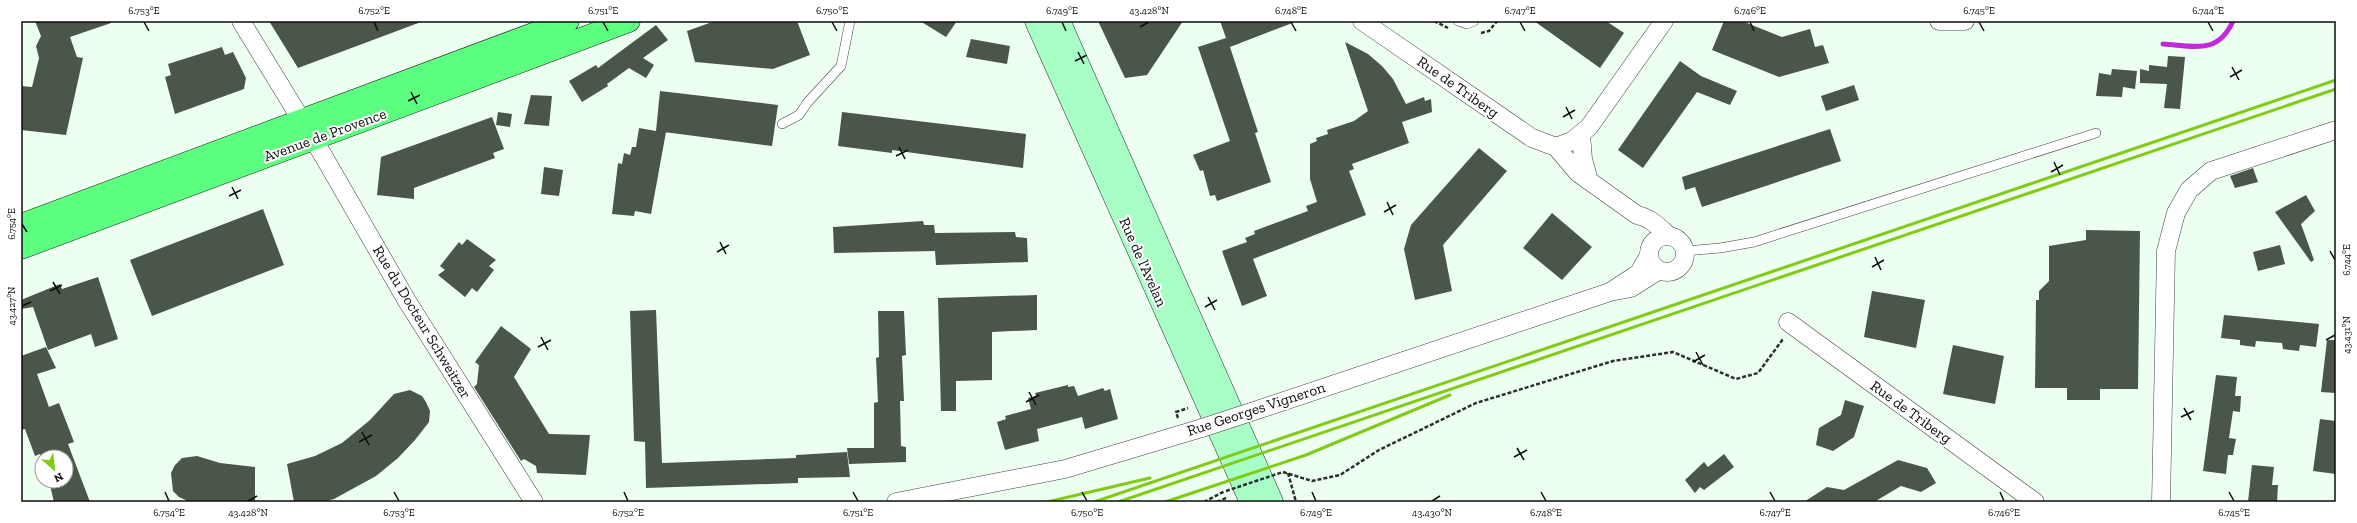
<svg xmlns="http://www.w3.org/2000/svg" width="2357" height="523" viewBox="0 0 2357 523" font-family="'Zilla Slab',serif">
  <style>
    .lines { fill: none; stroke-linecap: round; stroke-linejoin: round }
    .stream { stroke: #c12adb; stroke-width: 5 }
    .building { fill: #4a5648 }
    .service-casing { stroke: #404040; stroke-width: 10 }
    .minor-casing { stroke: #404040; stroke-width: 19 }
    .secondary-casing { stroke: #2f2f2f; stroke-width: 23 }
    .primary-casing { stroke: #1e1e1e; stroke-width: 23 }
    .path { stroke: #2f2f2f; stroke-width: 2.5; stroke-dasharray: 4 2; stroke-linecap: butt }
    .service { stroke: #fff; stroke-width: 9 }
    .minor { stroke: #fff; stroke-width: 18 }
    .secondary { stroke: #a7ffc5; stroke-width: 22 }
    .primary { stroke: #5cff7f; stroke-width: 22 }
    .rail { stroke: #81cb16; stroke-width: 3 }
    .minor-bridge-casing { stroke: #404040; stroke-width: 19; stroke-linecap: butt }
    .path-bridge { stroke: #2f2f2f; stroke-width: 2.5; stroke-dasharray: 4 2; stroke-linecap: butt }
    .minor-bridge { stroke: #fff; stroke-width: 18 }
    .ticks { fill: none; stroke: #0d0d0d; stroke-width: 1.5 }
    .labels { text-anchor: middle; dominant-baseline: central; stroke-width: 4; stroke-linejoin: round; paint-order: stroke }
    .street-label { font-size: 15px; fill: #0d0d0d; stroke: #fff }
    .neatline { fill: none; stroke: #0d0d0d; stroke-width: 1.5 }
    .ticks-label { font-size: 10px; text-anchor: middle; fill: #0d0d0d }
  </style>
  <rect width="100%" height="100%" fill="#ecfff1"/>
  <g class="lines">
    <path class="stream" d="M2163 44C2194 46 2218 55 2233 21"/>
  </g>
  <path class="building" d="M35 21H111V23L70 37 77 57 83 58 66 135 21 130V86L32 87 39 58 36 46 41 36Z
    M269 21H421V22L298 68Z
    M715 21H797L810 55 773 69 695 62 687 31Z
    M920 21H957L946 37Z
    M1098 21H1183L1147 75 1125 78Z
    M1220 21 1295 22 1230 47 1258 132 1255 133 1271 182 1217 201 1215 195 1210 196 1203 170 1200 171 1193 155 1230 141 1198 47 1226 38Z
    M1534 21H1606L1624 33 1600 68Z
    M1724 21H1742L1782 37 1810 29 1815 47 1823 45 1829 63 1779 77 1712 50Z
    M656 25 668 40 643 58 654 65 646 78 629 68 607 84 608 86 582 102 569 81 596 65 598 68Z
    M971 39 1010 46 1007 64 966 57Z
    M1345 42 1368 54 1382 66 1393 79 1406 104 1424 97 1425 101 1431 99 1432 112 1402 122 1409 143 1352 164 1354 169 1349 171 1366 215 1253 259 1267 296 1242 306 1222 251 1247 242 1245 238 1255 234 1254 231 1308 211 1306 206 1317 202 1310 179V144L1317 141 1316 138 1328 134 1327 130 1354 121 1368 111Z
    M222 47 225 55 233 52 246 78 244 89 175 114 165 77 171 75 168 64Z
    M2168 56 2185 57 2180 109 2164 108 2167 84 2140 83V69L2149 71V65L2167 67Z
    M1680 61 1701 76 1737 91 1730 105 1697 92 1643 168 1618 150Z
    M2112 69 2137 71 2135 89 2123 87 2122 97 2096 96 2099 73 2111 75Z
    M1854 85 1859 100 1826 111 1821 96Z
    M660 91 778 105 772 146 664 132H666L651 214 635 211 634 216 612 214 618 163 622 164 624 153 630 155 632 147H636L639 128 656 131Z
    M531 95 552 96 549 126 524 124Z
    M498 112 512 114 510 127 496 125Z
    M842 112 1026 134 1023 168 892 150V153L838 146Z
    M492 117 504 149 493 153 495 158 414 188V199L377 195 381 157Z
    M1830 129 1841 161 1702 207 1695 187 1685 190 1682 177Z
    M1479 148 1507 171 1443 245 1452 291 1415 300 1404 249 1411 225Z
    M544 167 563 170 559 196 541 194Z
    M2253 168 2258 182 2235 188 2230 176Z
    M2306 195 2315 211 2301 224 2314 260 2311 262 2275 212Z
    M263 209 284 265 152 316 130 260Z
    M1552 213 1592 247 1562 280 1523 248Z
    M923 221 924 225H934L935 233 1015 232 1016 237 1027 238 1028 262 936 265 935 251 834 253 833 227Z
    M2086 230 2140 231 2138 389H2100V400H2067V388H2035L2036 300H2039V291L2049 281V246L2086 240Z
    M467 239 496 260 489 266 494 270 477 292 472 288 465 297 438 275 445 270 440 266 459 242 462 245Z
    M2280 245 2285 264 2258 271 2253 252Z
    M98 277 118 339 95 347 91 334 48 350 33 307 21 309V300L60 284 62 289Z
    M1872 291 1925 300 1916 348 1864 337Z
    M1037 295V330L992 332V380L956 381V411H941L938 298Z
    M656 310 662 463 796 458V455L847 452 850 477 798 478V483L646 488 645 442 634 441 630 311Z
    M878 311H904L906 355 902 356 904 401H900L901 446 906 447V462L849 464 847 448H874V403L878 402 876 358 879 357Z
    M2224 315 2319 324 2316 347 2300 345 2299 351 2283 349 2282 343 2256 341 2255 347 2240 345V340L2221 338Z
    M501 326 531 349 514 377 549 434 590 435 586 475 537 473 536 466 524 459 521 461 474 387 477 384 479 365 475 362Z
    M2327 340H2336V393L2321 392Z
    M1953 345 2004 356 1995 404 1943 394Z
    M46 347 56 368 37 374 49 407 59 403 74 442 68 444 90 502H54L49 481H66V457H42V460L40 454 35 456 25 429 21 430V356Z
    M2216 375 2237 377 2235 396H2241L2240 412 2233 411 2229 438 2236 439 2233 455H2228L2226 474 2203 471Z
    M1068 385V387L1074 386 1078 396 1103 388 1105 391 1110 389 1118 419 1085 429 1082 417 1037 429 1039 441 1005 450 997 422 1006 419 1005 416 1031 409 1028 398 1036 396 1035 393Z
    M410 390 422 396 426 402 430 411 429 422 415 440 398 458 376 476 334 499 323 502H294L287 464 315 456 342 443 370 420 394 394Z
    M1845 400 1864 406 1854 437 1833 451 1816 445 1819 428 1841 415Z
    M2320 419 2336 421V474L2313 471Z
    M1724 454 1734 467 1704 490 1700 487 1695 493 1685 480 1704 462 1708 467Z
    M197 456 220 463 255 467V502H190L179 497 173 491 171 473 175 465 182 458Z
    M1898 460 1927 468 1936 483 1921 492 1901 486 1874 502H1804L1827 487 1844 490Z
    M2252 465 2274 467 2272 485H2278L2277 502H2248Z"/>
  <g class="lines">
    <g class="service-casing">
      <path id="service" d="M1458 21 1467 24 1474 21
        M782 124 799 115 807 103 841 66 850 21
        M1685 251 1720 248 1754 242 2096 133"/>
    </g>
    <g class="minor-casing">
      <path id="minor" d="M241 21 324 157 407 301 534 502
        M1362 21 1532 138 1556 147 1578 173 1637 215C1651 218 1659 227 1669 236
        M1939 21H1965
        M1581 135 1583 159 1589 181
        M1556 147 1572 141 1589 127 1664 21
        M1649 254a18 18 0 1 1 36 0a18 18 0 1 1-36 0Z
        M1648 257 1639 273 1610 292 1631 288 1658 271
        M1788 322 2035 502
        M1251 412 1610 292
        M896 502 1065 469 1202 428
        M2161 502 2166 251 2176 213 2189 190 2211 171 2336 130"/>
    </g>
    <g class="secondary-casing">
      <path id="secondary" d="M1036 21 1251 502
        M1059 21 1272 502"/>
    </g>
    <g class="primary-casing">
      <path id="primary" d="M21 225 568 21
        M21 248 629 21"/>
    </g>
    <path class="path" d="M1434 21 1448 28
      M1481 33 1489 31 1497 21
      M1178 418 1176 412 1188 408
      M1283 472 1312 481 1340 475 1379 450 1476 403 1613 361 1673 352 1736 379 1758 373 1783 339
      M1288 473 1296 502
      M1204 502 1225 491
      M1217 502 1228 497"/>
    <use href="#service" class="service"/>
    <use href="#minor" class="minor"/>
    <use href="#secondary" class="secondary"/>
    <use href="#primary" class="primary"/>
    <path class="rail" d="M1047 502 1150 478
      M1094 502 2336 80
      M1118 502 2336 89
      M1165 502 1306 455 1450 395"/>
    <g class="minor-bridge-casing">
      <path id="minor-bridge" d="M1202 428 1251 412"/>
    </g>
    <path class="path-bridge" d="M1226 491 1283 472"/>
    <use href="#minor-bridge" class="minor-bridge"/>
  </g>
  <path class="ticks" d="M144 22 149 31M374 22 378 31M603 22 608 31M832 22 837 31M1062 22 1066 31M1291 22 1296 31M1520 22 1525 31M1750 22 1754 31M1979 22 1984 31M2208 22 2213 31M1140 27 1149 22M1078 52 1084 64M1075 61 1087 55M2232 67 2239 80M2230 77 2242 70M411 92 417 104M408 101 420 95M1566 107 1572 119M1563 117 1575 110M899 147 905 159M896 156 908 150M2054 162 2060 175M2051 172 2063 165M232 187 238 199M229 196 241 190M1387 202 1393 215M1384 212 1396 205M22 224 27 232M720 242 726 254M2330 251 2335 260M717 252 729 245M1875 257 1881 270M1872 267 1884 260M53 282 60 294M50 291 62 285M1208 297 1215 310M22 306 31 302M1205 307 1217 300M541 337 548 350M2326 340 2335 335M538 347 551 340M1696 352 1703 365M1693 362 1705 355M1029 392 1036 405M1026 402 1039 395M2184 408 2191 420M2181 417 2194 411M362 432 369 445M359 442 372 435M1517 448 1524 460M1514 457 1527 450M165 492 169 501M394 492 399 501M624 492 628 501M853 492 858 501M1082 492 1087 501M1312 492 1316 501M1541 492 1546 501M1770 492 1775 501M2000 492 2004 501M2229 492 2234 501M248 501 257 496M1432 501 1440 496"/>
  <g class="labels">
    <g class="street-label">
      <text transform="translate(1458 87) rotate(35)">Rue de Triberg</text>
      <text transform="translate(325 135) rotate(-20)">Avenue de Provence</text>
      <text transform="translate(1143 262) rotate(66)">Rue de l'Avelan</text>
      <text transform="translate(422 322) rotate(59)">Rue du Docteur Schweitzer</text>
      <text transform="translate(1256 409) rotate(-18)">Rue Georges Vigneron</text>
      <text transform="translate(1911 412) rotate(36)">Rue de Triberg</text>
    </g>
  </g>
  <rect width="2357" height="523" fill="none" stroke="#ffffff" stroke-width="44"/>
  <g transform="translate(54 469) rotate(152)"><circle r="19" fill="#ffffff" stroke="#9e9e9e"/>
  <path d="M0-3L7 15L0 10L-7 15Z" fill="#81cb16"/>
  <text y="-6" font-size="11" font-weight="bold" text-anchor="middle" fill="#0d0d0d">N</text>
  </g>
  <rect x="22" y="22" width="2313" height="479" class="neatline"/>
  <g class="ticks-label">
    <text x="144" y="14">6.753°E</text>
    <text x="374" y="14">6.752°E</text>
    <text x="603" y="14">6.751°E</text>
    <text x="832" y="14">6.750°E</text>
    <text x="1062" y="14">6.749°E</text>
    <text x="1149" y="14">43.428°N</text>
    <text x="1291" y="14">6.748°E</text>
    <text x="1520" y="14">6.747°E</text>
    <text x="1750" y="14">6.746°E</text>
    <text x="1979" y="14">6.745°E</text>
    <text x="2208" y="14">6.744°E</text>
    <text transform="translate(11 224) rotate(-90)" y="4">6.754°E</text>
    <text transform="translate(2346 260) rotate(-90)" y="4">6.744°E</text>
    <text transform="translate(11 306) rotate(-90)" y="4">43.427°N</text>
    <text transform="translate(2346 335) rotate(-90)" y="4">43.431°N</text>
    <text x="169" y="516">6.754°E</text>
    <text x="248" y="516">43.428°N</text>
    <text x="399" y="516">6.753°E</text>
    <text x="628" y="516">6.752°E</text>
    <text x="858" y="516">6.751°E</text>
    <text x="1087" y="516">6.750°E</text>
    <text x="1316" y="516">6.749°E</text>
    <text x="1432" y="516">43.430°N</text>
    <text x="1546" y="516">6.748°E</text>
    <text x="1775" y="516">6.747°E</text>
    <text x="2004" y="516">6.746°E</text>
    <text x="2234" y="516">6.745°E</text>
  </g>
</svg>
